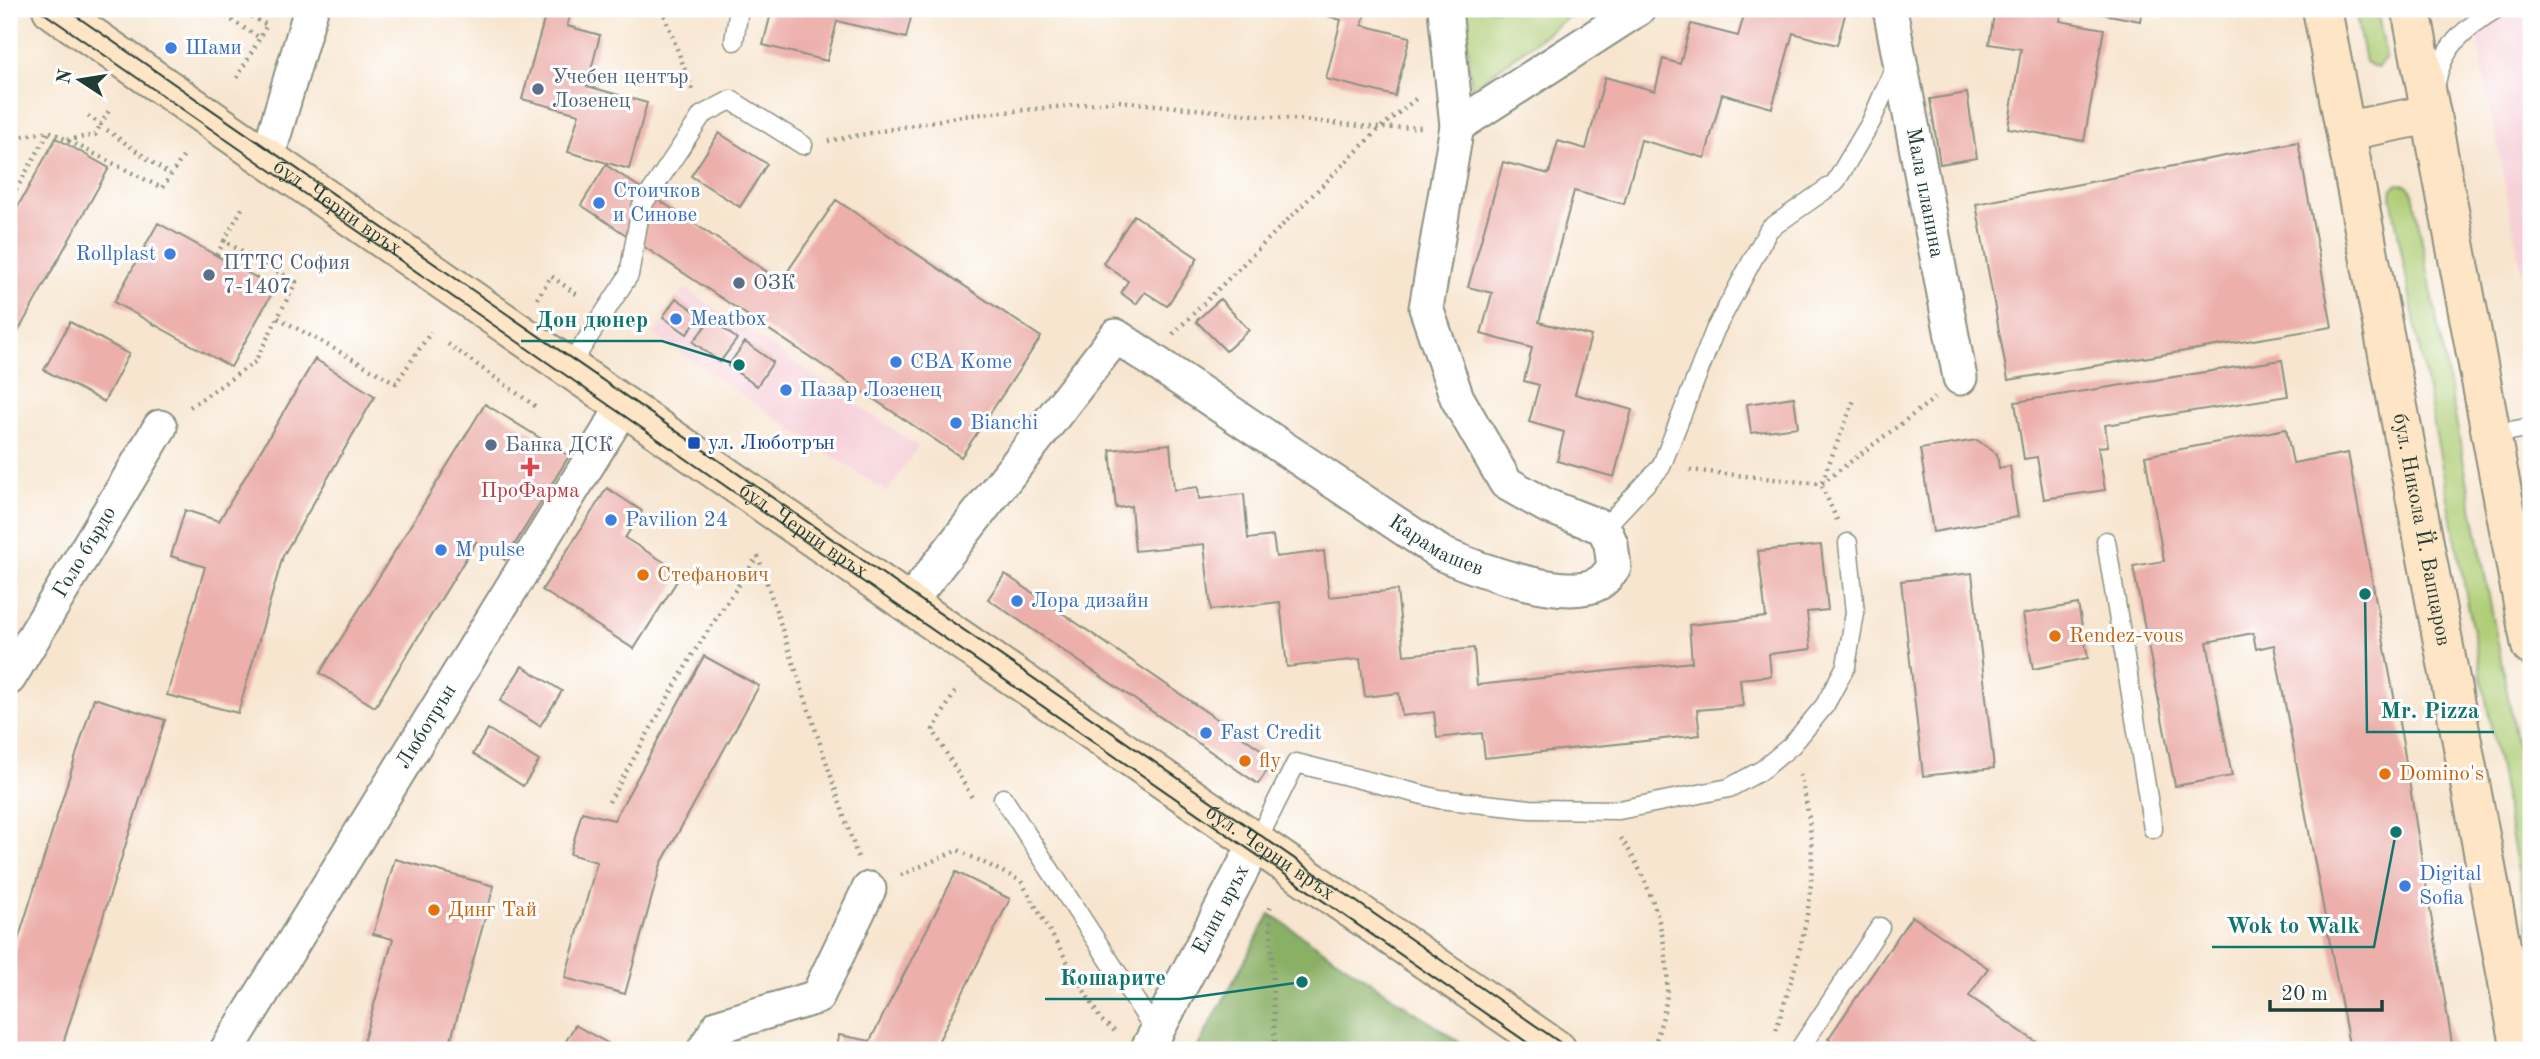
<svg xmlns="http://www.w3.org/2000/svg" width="2540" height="1059" viewBox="0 0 2540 1059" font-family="'Old Standard TT',serif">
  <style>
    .built { fill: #f6cfd8 }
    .green { fill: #aecd75; stroke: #668554; stroke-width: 2 }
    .forest { fill: #8ab066; stroke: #54764d; stroke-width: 2 }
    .building { fill: #ecafaa }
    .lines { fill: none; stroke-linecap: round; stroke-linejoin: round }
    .service-casing { stroke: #8b9182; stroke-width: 21 }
    .minor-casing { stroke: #8b9182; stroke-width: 37 }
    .secondary-casing { stroke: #8b9182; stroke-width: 42 }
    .path { stroke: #8b9182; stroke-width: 4.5; stroke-dasharray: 2 5; stroke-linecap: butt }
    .service { stroke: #fff; stroke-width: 18 }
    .minor { stroke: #fff; stroke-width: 33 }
    .secondary { stroke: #fee5c5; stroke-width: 38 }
    .tram { stroke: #1f3d34; stroke-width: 2 }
    .shop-dot { fill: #3f7fe0; stroke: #fff; stroke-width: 2.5 }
    .service-dot { fill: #5c6f8a; stroke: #fff; stroke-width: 2.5 }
    .transit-dot { fill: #1a4fb4; stroke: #fff; stroke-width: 2.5 }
    .health-dot { fill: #e0444e; stroke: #fff; stroke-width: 2.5 }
    .food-dot { fill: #e8710a; stroke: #fff; stroke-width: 2.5 }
    .labels { text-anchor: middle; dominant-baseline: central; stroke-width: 6; stroke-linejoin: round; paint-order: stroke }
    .shop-label { font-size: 21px; fill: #366cbe; stroke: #fff; text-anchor: start }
    .service-label { font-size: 21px; fill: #4e5e75; stroke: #fff; text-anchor: start }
    .street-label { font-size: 21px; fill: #1f3d34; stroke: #fff }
    .transit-label { font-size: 21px; fill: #164399; stroke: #fff; text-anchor: start }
    .health-label { font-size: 21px; fill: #be3a42; stroke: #fff }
    .food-label { font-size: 21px; fill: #c56008; stroke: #fff; text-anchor: start }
    .leader { fill: none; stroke: #0f766e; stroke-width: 2.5 }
    .callout-dot { fill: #0f766e; stroke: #fff; stroke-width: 2.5 }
    .callout-label { font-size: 23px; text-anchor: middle; font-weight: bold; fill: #0f766e; stroke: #fff; stroke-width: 6; stroke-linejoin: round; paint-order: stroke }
  </style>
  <rect width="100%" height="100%" fill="#fff"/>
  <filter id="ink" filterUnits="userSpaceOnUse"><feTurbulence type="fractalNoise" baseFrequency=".0143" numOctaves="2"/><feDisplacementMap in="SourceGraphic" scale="14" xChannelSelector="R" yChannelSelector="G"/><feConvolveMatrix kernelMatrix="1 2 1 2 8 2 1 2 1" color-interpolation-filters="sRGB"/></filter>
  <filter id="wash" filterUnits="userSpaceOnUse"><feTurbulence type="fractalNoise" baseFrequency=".00686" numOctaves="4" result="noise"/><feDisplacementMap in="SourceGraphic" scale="28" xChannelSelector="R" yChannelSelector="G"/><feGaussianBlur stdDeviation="1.57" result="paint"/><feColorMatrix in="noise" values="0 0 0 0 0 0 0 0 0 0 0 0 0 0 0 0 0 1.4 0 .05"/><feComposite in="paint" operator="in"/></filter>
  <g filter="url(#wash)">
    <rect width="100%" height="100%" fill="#f7e5cf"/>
    <path class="built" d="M2471 9H2531V319Z
      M685 288 918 446 887 493 654 335Z"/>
    <path class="green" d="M1465 9H1579L1471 89Z
      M2355 9H2377L2386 58 2377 68 2365 62Z
      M2398 184 2407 185 2413 193 2531 819V939L2391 196 2392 188Z"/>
    <path class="forest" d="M1270 914 1471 1050H1196Z"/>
    <g id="blocks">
      <path class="building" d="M508 9H572L567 26 600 35 587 86 647 103 629 169 568 152 579 114 522 99 544 20Z
        M772 9H913L906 38 837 21 827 61 763 45Z
        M1304 9H1366L1362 25 1410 37 1395 96 1326 79 1341 20Z
        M1746 9H1861L1860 15 1846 11 1837 45 1793 33 1772 108 1722 94 1705 158 1641 140 1624 204 1574 191 1539 322 1591 336 1575 394 1632 410 1614 477 1557 461 1564 432 1529 422 1539 385 1524 381 1532 348 1481 334 1492 293 1468 287 1503 162 1549 174 1558 141 1586 149 1605 77 1655 91 1663 59 1680 64 1691 24 1738 36Z
        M1995 9H2063L2060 21 2104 29 2084 141 2008 128 2021 49 1989 44Z
        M2078 9H2142L2140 21Z
        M1967 93 1977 158 1940 164 1930 99Z
        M719 133 767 164 740 207 691 176Z
        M56 138 109 168 9 348V222Z
        M2298 142 2332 327 2008 380 1976 204Z
        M606 165 781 281 836 200 1041 337 961 457 581 205Z
        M1134 215 1198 258 1167 306 1145 292 1136 304 1121 293 1128 281 1103 263Z
        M158 223 275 288 231 367 114 302Z
        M676 298 700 315 687 334 663 317Z
        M1220 299 1249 330 1226 351 1196 321Z
        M711 319 737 339 720 362 693 342Z
        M70 322 129 354 104 402 44 370Z
        M745 342 773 362 757 386 728 366Z
        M315 359 375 396 283 556 238 713 167 695 205 567 171 556 185 510 219 521Z
        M2282 360 2288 396 2105 425 2108 446 2098 447 2105 490 2044 499 2037 457 2024 459 2015 402Z
        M1794 397 1798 427 1751 433 1747 404Z
        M485 404 569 456 505 560 476 542 375 707 320 673Z
        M2286 429 2293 463 2348 453 2403 744 2453 1050H2350L2274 645 2256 649 2253 633 2207 642 2232 776 2175 786 2133 566 2164 561 2145 456Z
        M1977 440 1997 454 1999 468 2010 466 2018 517 1933 532 1920 449Z
        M1170 444 1174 490 1198 487 1199 499 1244 494 1248 539 1273 536 1276 557 1324 551 1329 597 1397 590 1404 655 1474 648 1477 685 1692 662 1689 625 1766 617 1758 551 1821 545 1828 610 1807 612 1811 649 1769 654 1771 676 1740 679 1743 706 1697 710 1700 735 1485 758 1482 733 1437 738 1434 712 1402 716 1399 693 1365 697 1360 659 1287 667 1280 602 1211 610 1204 544 1135 551 1131 506 1116 508 1110 450Z
        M607 488 642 511 625 538 682 573 634 649 542 590Z
        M1972 573 1994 768 1923 776 1901 581Z
        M1005 574 1275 759 1258 784 988 599Z
        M2078 604 2088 658 2033 669 2023 614Z
        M704 656 759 686 661 864 625 994 565 978 597 862 570 854 582 812 614 820Z
        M522 666 562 691 540 726 500 701Z
        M94 698 165 720 61 1050H9V969Z
        M488 729 539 761 523 786 473 754Z
        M395 859 494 886 448 1050H361L393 939 373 934Z
        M956 872 1010 899 934 1050H837L839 1035 870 1041Z
        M1912 916 1988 968 1969 996 2048 1050H1845L1828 1039Z
        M575 1025 620 1050H561Z"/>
    </g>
  </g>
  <g filter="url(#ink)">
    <use href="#blocks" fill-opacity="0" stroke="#8b9182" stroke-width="2"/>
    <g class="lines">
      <g class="service-casing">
        <path id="service" d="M734 41 739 9
          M2436 83C2442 47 2466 27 2496 9
          M569 367 629 275 641 207 702 115 731 100 803 145
          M2490 435 2531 427
          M1604 528 1661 467 1715 330 1769 229 1835 183 1871 122 1896 64
          M2106 541 2153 829
          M1003 798 1156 1032
          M1256 843 1296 763 1439 799 1530 809 1619 810 1729 788 1762 770 1792 745 1825 705 1846 666 1855 613 1848 543
          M1799 1050 1880 927"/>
      </g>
      <g class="minor-casing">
        <g id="minor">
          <path id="s1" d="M1890 9 1960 378"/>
          <path d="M1457 126 1638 9"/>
          <path d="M267 159 311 9"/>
          <path id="s2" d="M909 603 1116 336 1442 554C1475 568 1566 603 1599 583 1605 580 1610 572 1614 567L1611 544 1604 528 1545 505 1506 483 1457 398 1426 308 1457 126 1445 9"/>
          <path id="s3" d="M9 678 160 427"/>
          <path id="s4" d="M227 1050 625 404"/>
          <path d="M704 1050 719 1026 817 997 869 889"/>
          <path id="s5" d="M1147 1050 1256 843"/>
        </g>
      </g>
      <g class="secondary-casing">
        <g id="secondary">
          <path id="s6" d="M52 9C552 358 1054 705 1557 1050"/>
          <path id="s7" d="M2322 9 2521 1050"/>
          <path d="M2411 9 2531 646"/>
          <path d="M2346 131 2431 114"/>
        </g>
      </g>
      <path class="path" d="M214 9 260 38
        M662 9 693 91
        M237 78 267 25 239 9
        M88 116 101 124 111 107
        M107 130 170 175
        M9 139 49 131 162 188 183 157
        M67 140 95 135 101 124
        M828 141 962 116 1118 101 1380 128 1421 127
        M9 202 49 132
        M217 255 224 241
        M537 299 551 276 580 297
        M278 318 396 383 431 332
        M1173 334 1380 128 1418 97
        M448 344 535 406
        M190 407 255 362 296 282 224 241 244 205
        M1690 470 1821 484 1935 398
        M1837 520 1821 484 1854 400
        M758 556 858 858
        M955 692 933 730 974 801
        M609 802 694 652 757 557
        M1621 838C1650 880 1670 940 1667 992 1666 1011 1658 1032 1653 1050
        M901 875 958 850 1021 881 1101 1020 1117 1033
        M1270 907 1275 1050
        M1776 1030C1805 938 1826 872 1800 775"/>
      <use href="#service" class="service"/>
      <use href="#minor" class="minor"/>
      <use href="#secondary" class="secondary"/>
      <path class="tram" d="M38 9 1538 1050
        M66 9 1571 1050"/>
    </g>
  </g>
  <g class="shop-dot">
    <circle cx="171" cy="48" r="7"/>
    <circle cx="599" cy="203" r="7"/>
    <circle cx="170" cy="254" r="7"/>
    <circle cx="676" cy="319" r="7"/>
    <circle cx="896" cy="362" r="7"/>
    <circle cx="786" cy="390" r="7"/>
    <circle cx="956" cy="423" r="7"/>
    <circle cx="611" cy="520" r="7"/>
    <circle cx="441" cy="550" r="7"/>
    <circle cx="1017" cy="601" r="7"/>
    <circle cx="1206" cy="733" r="7"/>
    <circle cx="2405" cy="886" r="7"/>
  </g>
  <g class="service-dot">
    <circle cx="538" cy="89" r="7"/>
    <circle cx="209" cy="275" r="7"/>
    <circle cx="739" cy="283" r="7"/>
    <circle cx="491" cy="445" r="7"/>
  </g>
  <rect class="transit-dot" x="687" y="436" width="14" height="14" rx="3.5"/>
  <path class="health-dot" d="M526.5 456.5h7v7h7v7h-7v7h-7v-7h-7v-7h7z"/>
  <g class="food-dot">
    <circle cx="643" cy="575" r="7"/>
    <circle cx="2055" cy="636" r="7"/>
    <circle cx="1245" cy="761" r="7"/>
    <circle cx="2385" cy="774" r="7"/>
    <circle cx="434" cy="910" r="7"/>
  </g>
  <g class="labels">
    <g class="shop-label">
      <text x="185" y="48">Шами</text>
      <text x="613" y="191">Стоичков<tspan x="613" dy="24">и Синове</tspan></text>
      <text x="156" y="254" text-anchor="end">Rollplast</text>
      <text x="690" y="319">Meatbox</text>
      <text x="910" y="362">CBA Kome</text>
      <text x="800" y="390">Пазар Лозенец</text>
      <text x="970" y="423">Bianchi</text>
      <text x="625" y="520">Pavilion 24</text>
      <text x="455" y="550">M pulse</text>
      <text x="1031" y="601">Лора дизайн</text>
      <text x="1220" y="733">Fast Credit</text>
      <text x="2419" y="874">Digital<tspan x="2419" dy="24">Sofia</tspan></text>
    </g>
    <g class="service-label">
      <text x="552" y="77">Учебен център<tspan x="552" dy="24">Лозенец</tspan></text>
      <text x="223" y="263">ПТТС София<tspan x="223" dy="24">7-1407</tspan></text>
      <text x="753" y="283">ОЗК</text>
      <text x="505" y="445">Банка ДСК</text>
    </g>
    <g class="street-label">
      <text stroke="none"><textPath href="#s1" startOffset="187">Мала планина</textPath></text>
      <text stroke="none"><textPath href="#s6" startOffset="348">бул. Черни връх</textPath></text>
      <text stroke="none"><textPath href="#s6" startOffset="915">бул. Черни връх</textPath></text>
      <text stroke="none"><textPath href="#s7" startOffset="530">бул. Никола Й. Вапцаров</textPath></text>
      <text stroke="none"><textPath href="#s2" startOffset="721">Карамашев</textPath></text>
      <text stroke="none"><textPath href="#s3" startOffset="147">Голо бърдо</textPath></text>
      <text stroke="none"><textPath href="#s4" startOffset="380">Люботрън</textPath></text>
      <text stroke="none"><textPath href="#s6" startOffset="1482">бул. Черни връх</textPath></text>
      <text stroke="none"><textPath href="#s5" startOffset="159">Елин връх</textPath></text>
    </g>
    <g class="transit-label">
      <text x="708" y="443">ул. Люботрън</text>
    </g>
    <g class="health-label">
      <text x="530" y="491">ПроФарма</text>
    </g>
    <g class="food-label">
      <text x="657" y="575">Стефанович</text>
      <text x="2069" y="636">Rendez-vous</text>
      <text x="1259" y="761">fly</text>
      <text x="2399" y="774">Domino's</text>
      <text x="448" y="910">Динг Тай</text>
    </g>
  </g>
  <path class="leader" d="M739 365L662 341H521M2365 594L2367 732H2494M2396 832L2374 947H2212M1302 982L1180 999H1045"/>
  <g class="callout-dot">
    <circle cx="739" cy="365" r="7"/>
    <circle cx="2365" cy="594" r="7"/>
    <circle cx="2396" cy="832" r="7"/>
    <circle cx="1302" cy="982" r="7"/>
  </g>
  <g class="callout-label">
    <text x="592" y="327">Дон дюнер</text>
    <text x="2430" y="718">Mr. Pizza</text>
    <text x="2293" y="933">Wok to Walk</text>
    <text x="1113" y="985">Кошарите</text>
  </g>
  <rect width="2540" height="1059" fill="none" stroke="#fff" stroke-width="35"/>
  <g transform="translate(80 80) rotate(282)" stroke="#ffffff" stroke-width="5" paint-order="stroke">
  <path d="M0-5L12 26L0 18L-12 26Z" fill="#1f3d34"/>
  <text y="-10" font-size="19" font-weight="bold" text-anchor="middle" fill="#1f3d34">N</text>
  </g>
  <path d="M2270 1000v10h112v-10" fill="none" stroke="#1f3d34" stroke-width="3.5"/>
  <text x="2281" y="1000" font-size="21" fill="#1f3d34" stroke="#ffffff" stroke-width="5" paint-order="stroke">20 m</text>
</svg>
